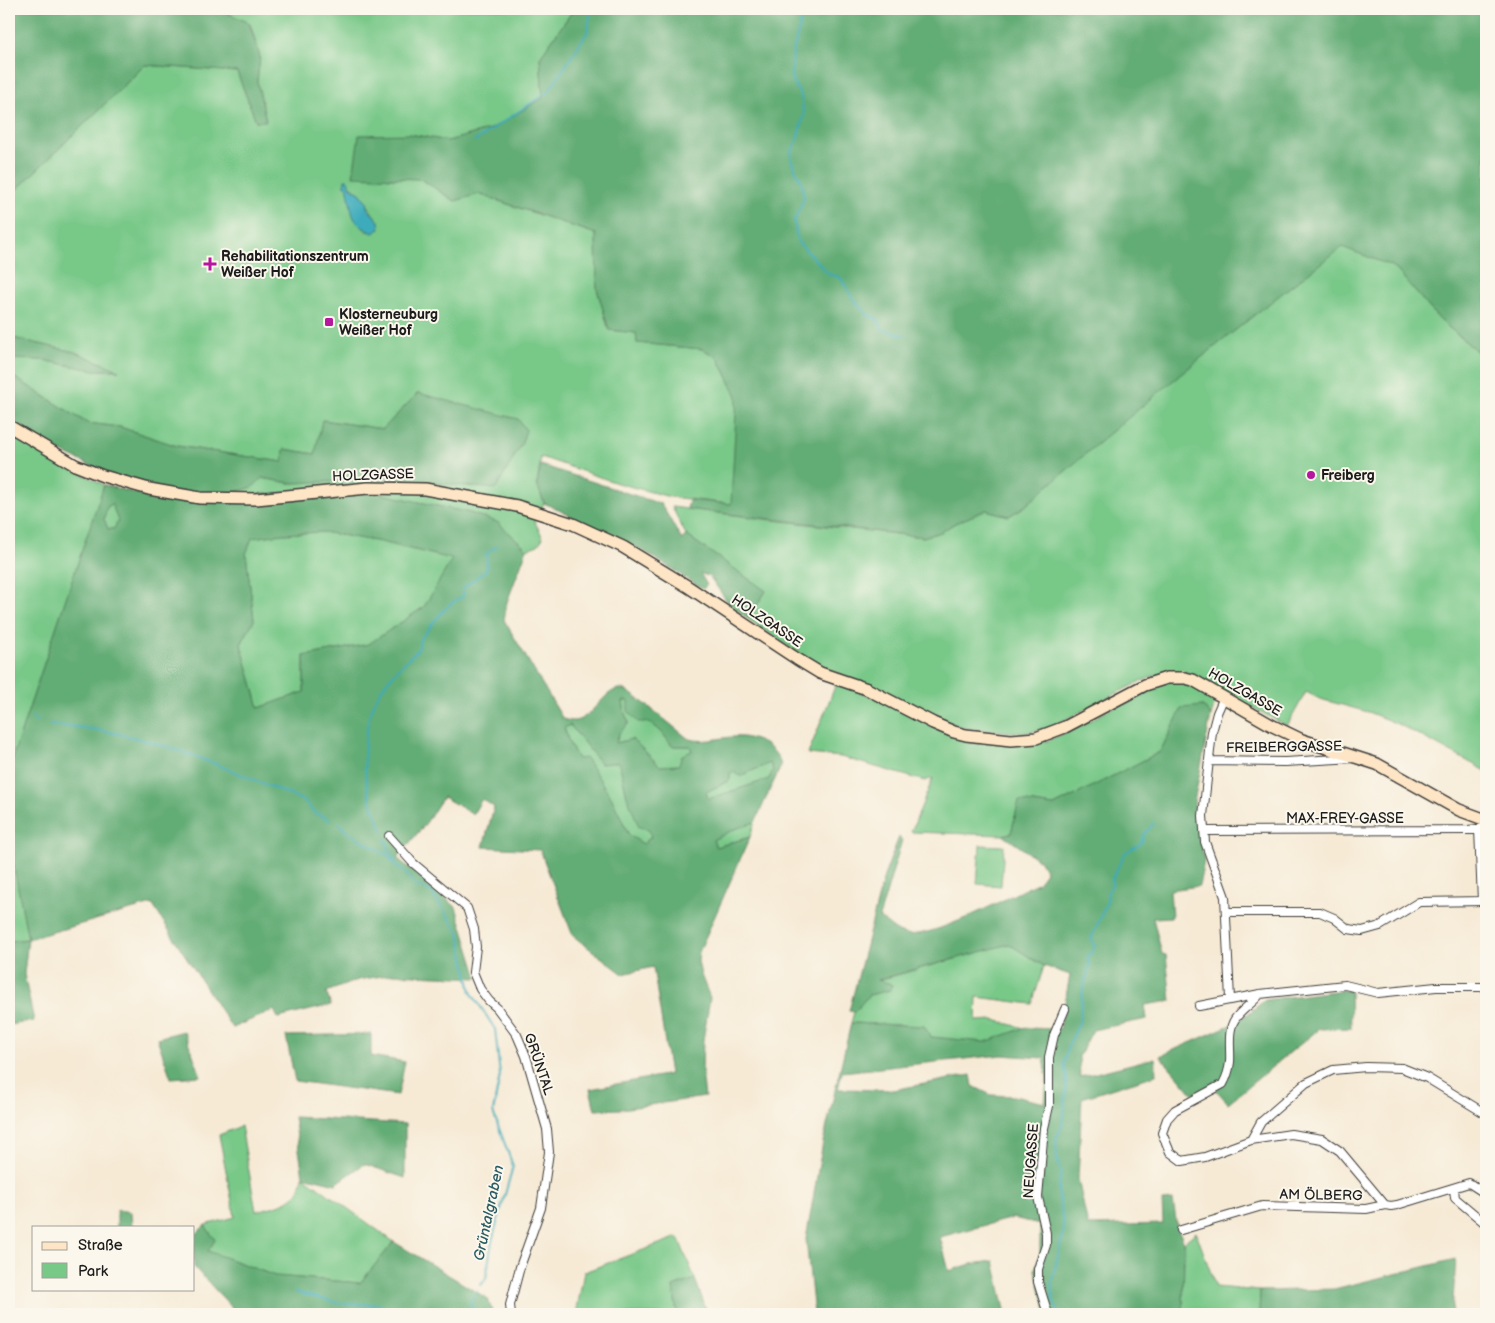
<svg xmlns="http://www.w3.org/2000/svg" width="1495" height="1323" viewBox="0 0 1495 1323" font-family="'Balsamiq Sans',sans-serif">
  <style>
    .green { fill: #78c888; stroke: #4a7252; fill-rule: evenodd }
    .forest { fill: #62ac74; stroke: #3f6448; fill-rule: evenodd }
    .water { fill: #3dabbb; stroke: #2c646c }
    .lines { fill: none; stroke-linecap: round; stroke-linejoin: round }
    .stream { stroke: #3dabbb; stroke-width: 2 }
    .street-casing { stroke: #3d3b38; stroke-width: 10 }
    .secondary-casing { stroke: #3d3b38; stroke-width: 14 }
    .street { stroke: #fff; stroke-width: 8 }
    .secondary { stroke: #fde5c5; stroke-width: 11 }
    .poi-dot { fill: #b5179e; stroke: #fbf7ec; stroke-width: 2 }
    .labels { text-anchor: middle; dominant-baseline: central; stroke-width: 4; stroke-linejoin: round; paint-order: stroke }
    .poi-label { font-size: 14px; font-weight: bold; fill: #1c1c1c; stroke: #fbf7ec; text-anchor: start }
    .street-label { font-size: 14px; fill: #1c1c1c; stroke: #fbf7ec }
    .water-label { font-size: 15px; font-style: italic; fill: #2b5c64; stroke: #fbf7ec }
  </style>
  <rect width="100%" height="100%" fill="#fbf7ec"/>
  <filter id="ink" filterUnits="userSpaceOnUse"><feTurbulence type="fractalNoise" baseFrequency=".02" numOctaves="2"/><feDisplacementMap in="SourceGraphic" scale="10" xChannelSelector="R" yChannelSelector="G"/><feConvolveMatrix kernelMatrix="1 2 1 2 8 2 1 2 1" color-interpolation-filters="sRGB"/></filter>
  <filter id="wash" filterUnits="userSpaceOnUse"><feTurbulence type="fractalNoise" baseFrequency=".0096" numOctaves="4" result="noise"/><feDisplacementMap in="SourceGraphic" scale="20" xChannelSelector="R" yChannelSelector="G"/><feGaussianBlur stdDeviation="1.12" result="paint"/><feColorMatrix in="noise" values="0 0 0 0 0 0 0 0 0 0 0 0 0 0 0 0 0 1.4 0 .05"/><feComposite in="paint" operator="in"/></filter>
  <g filter="url(#wash)">
    <rect width="100%" height="100%" fill="#f6ead5"/>
    <path class="green" d="M218 9H574L540 57 543 98 491 129 448 141 409 134 388 178 421 179 455 201 478 194 596 234 597 289 609 330 637 333V343L703 349 718 358 737 396 734 480 731 504 670 497 617 483 541 457 537 484 544 503 535 522 543 538 538 545 527 549 497 522 470 513 382 494 360 485 270 494H229L253 487 262 478 290 483 378 480 435 483 418 393 383 429 323 420 315 454 285 449 283 462 177 446 120 427 87 423 9 374V359L42 360 94 370H117L75 352 13 338H9V197L145 65 237 72 256 121 266 120 257 81 260 57 250 23ZM349 185C367 195 366 208 379 221L367 232C356 220 351 201 347 186Z
      M1342 246 1394 267 1439 319 1486 359V771L1400 725 1368 712 1320 699 1306 692 1287 726 1182 670 1154 676 1127 688 1049 728 1024 733 963 728 807 660 748 619 766 591 686 535 672 507 772 520 923 537 941 532 955 523 986 510 1009 516 1024 507 1125 419 1214 346Z
      M9 433 32 447 104 485 9 768Z
      M112 504 118 521 114 529H108L104 519 107 507Z
      M323 532 381 542 453 559 424 607 369 644 304 656V692L259 708 241 644 254 620 246 554 251 538 282 534Z
      M1168 681H1184L1217 696 1211 716 1203 706 1182 709 1160 752 1054 806 1019 801 1011 833 1003 835 911 832 933 778 925 781 841 757 808 754 836 684 857 690 970 739 969 743 1047 741 1078 727 1144 690Z
      M623 701H628L643 721C657 724 664 735 672 746H690L692 751 679 765 660 766 632 739 616 743 619 733 629 723 625 714Z
      M570 725 601 764 619 761 627 796 649 828 651 837 643 844 629 835 611 797 578 759 570 745 564 727Z
      M770 763 773 770 769 779 708 799 706 792 730 780V773L733 771 740 776Z
      M755 822 750 837 716 847 713 839 735 829Z
      M9 841 28 939 9 941Z
      M980 845 1004 846 1001 886 977 884Z
      M1009 944 1044 966 1032 1004 977 997 976 1021 994 1020 1024 1028 985 1043 930 1037 924 1026 851 1023 854 1012 869 995 890 990 892 984 875 981Z
      M241 1126 256 1211C278 1205 300 1203 303 1176L394 1242 360 1283 275 1276 207 1251 205 1225 235 1217 219 1135Z
      M1196 1232 1216 1287 1260 1291 1259 1314H1183L1184 1242Z
      M678 1237 695 1279 673 1287 677 1314H576L584 1272Z"/>
    <path class="forest" d="M9 9H218L249 23 260 57 257 81 266 121H256L237 72 145 65 9 197Z
      M574 9H1486V359L1439 319 1394 267 1342 247C1233 330 1127 417 1024 507L1009 516 986 510 955 523 941 532 923 537 687 509 689 500 731 504 737 396 718 358 703 349 637 343 636 333 609 330 597 289 596 234 479 194 455 201 421 179 353 176 359 135 409 134 448 141 491 129 543 98 540 57Z
      M9 338H13L75 352 119 370H94L42 360 9 359Z
      M9 374 87 423 120 427 177 446 283 462 284 449 315 454 322 420 383 429 418 393 518 419 526 430 522 443 496 489 435 483 378 480 290 483 262 478 253 487 231 493 270 494 360 485 382 494 470 513 497 522 527 549 507 602 504 620 563 719C566 720 571 721 574 721 592 719 605 688 621 689 630 689 678 731 689 739 709 744 724 735 743 737 761 740 777 748 781 766L755 822 735 829 713 840 716 847 750 837 699 952 698 961 701 975 710 998 703 1040 702 1072 705 1097 621 1109 595 1110 590 1089 670 1074 653 967 623 974 573 936 540 850 483 847 494 807 482 799 473 814 443 797 426 823 397 858 456 907 478 978 394 974 358 980 326 992 331 1005 278 1018 274 1010 232 1028 152 904 28 939 24 974 34 1021 9 1025V941L28 939 9 841V768L104 485 155 498 156 487 113 476 51 447 9 422ZM112 504 118 521 114 529H108L104 519 107 507ZM323 532 381 542 452 559 424 607 369 644 304 656V692L259 708 241 644 254 620 246 554 252 538 282 534ZM623 701H628V711L638 722C654 720 664 734 672 746H690L692 751 682 755 679 765 660 766 632 739 616 743 619 733 629 723 625 714ZM570 725 601 764 619 762 627 796 639 827 649 829 651 837 643 844 629 835 611 797 586 758 578 759 570 745 564 728ZM770 763 773 770 769 779 708 799 706 792 730 780V773L733 772 740 776Z
      M541 465 661 504 682 540 686 535 766 591 748 619 729 604 710 577 700 573 707 585 703 589 645 552 544 503 537 484Z
      M1203 706 1211 716 1194 802 1204 861 1199 886 1170 890 1172 917 1153 918 1162 954 1166 955 1171 1001 1145 1005 1147 1019 1093 1030 1079 1056 1080 1077 1155 1058 1156 1075 1082 1098 1078 1179 1088 1226 1163 1224 1162 1201 1173 1200 1177 1227 1184 1242 1183 1314H1047L1035 1270 1040 1252V1224L1013 1218 940 1237 949 1271 971 1264 994 1261 1006 1314H814L806 1239 823 1142 851 1023 924 1026 931 1037 985 1042 1024 1028 1060 1029 1070 975 1044 966 1009 944 877 980 892 984 890 990 869 995 854 1012 849 1011 884 876 899 837 902 840 879 918C886 922 893 930 901 933 926 944 1013 894 1039 882L1046 872 1040 861 1003 835 1011 833 1019 801 1054 806 1160 752 1182 708ZM1002 1055 1044 1058 1047 1079 1045 1103 1014 1096 991 1095 973 1086 971 1075 893 1090 838 1089 842 1072Z
      M1343 990 1350 991 1351 1028 1319 1029 1228 1103 1218 1092 1208 1086 1193 1094 1160 1056 1239 1021 1265 1000Z
      M184 1031 201 1076 171 1078 157 1038Z
      M371 1034V1056L405 1062 398 1095 295 1081 286 1036Z
      M294 1117 405 1124V1178L364 1164 336 1184 303 1176Z
      M117 1210 131 1212 132 1227H117Z
      M205 1225 215 1240 208 1251 275 1276 360 1283 394 1242 488 1299 493 1314H238L194 1267V1236Z
      M1456 1259 1452 1314H1313L1311 1311 1305 1314H1259L1260 1291 1334 1289Z
      M695 1279 708 1314H677L673 1287Z"/>
    <path class="water" d="M345 179H347L351 187 360 193 367 202 369 210 379 221 380 229 373 233C367 231 357 224 354 218 351 213 349 193 347 186L344 185Z"/>
    <g class="lines">
      <path class="stream" d="M804 9 793 52 791 78 801 96 804 115 796 143 791 152 792 162 802 184 804 198 794 221 798 242 829 274 841 278 853 299 869 316 878 319 882 329 904 335
        M475 141 549 91 587 33 591 9
        M31 717 38 722
        M50 725C139 728 219 765 300 799L307 803 313 812 330 820
        M339 823 347 832 386 854 397 867 403 870 415 885 431 892 459 932 471 992 495 1029 500 1075 493 1112 513 1166 492 1241 486 1278 481 1285
        M383 831C378 819 372 807 369 795 361 761 363 716 383 687 393 672 407 661 419 648L420 639C434 624 444 604 464 596L462 589 487 569 486 554 497 546
        M385 839 396 864
        M295 1292 342 1304H377L406 1314
        M472 1314 471 1301 477 1291
        M1060 1314 1054 1303 1051 1286 1064 1229 1058 1190 1061 1173 1057 1159 1056 1139 1063 1124 1067 1080 1064 1065 1067 1049 1079 1023 1083 989 1090 964 1087 958 1095 947 1091 939 1107 902 1108 891 1112 886V879L1125 853 1141 843 1144 834 1154 823"/>
    </g>
  </g>
  <g filter="url(#ink)">
    <g class="lines">
      <g class="street-casing">
        <path id="street" d="M1224 697 1217 713 1212 732 1203 816 1205 842 1225 897 1230 999
          M1209 761 1285 762 1355 758
          M1479 829 1482 901
          M1204 831 1468 830 1486 828
          M389 836 413 863 467 908 474 929 476 947 473 972 480 989 489 1001 497 1008 517 1035 526 1056 547 1129 549 1152 541 1208 520 1267 510 1305 511 1314
          M1226 912H1320L1334 918 1348 929 1362 931 1380 926 1419 902 1486 901
          M1260 994C1253 1003 1241 1010 1235 1019 1227 1031 1231 1048 1230 1062 1229 1070 1227 1077 1223 1084L1175 1110 1167 1119 1162 1133 1170 1152 1182 1161 1205 1157 1251 1140 1291 1134 1322 1139 1340 1151 1385 1205
          M1199 1006 1260 994 1345 985 1378 993 1436 987H1486
          M1251 1140 1261 1122 1306 1083 1333 1070 1366 1067 1402 1068 1427 1078 1486 1114
          M1454 1189 1455 1198 1486 1224
          M1181 1230 1262 1206 1366 1209 1385 1205 1391 1206 1397 1205 1469 1183 1486 1194
          M1048 1314 1038 1282V1269L1046 1245V1233L1038 1197 1044 1128 1049 1106V1057L1054 1035 1065 1009"/>
      </g>
      <g class="secondary-casing">
        <path id="secondary" d="M9 426 75 465 103 476 149 489 200 498 256 499 368 488 425 489 517 506 573 524 623 547 687 586 797 659 820 673 867 689 933 723 954 732 966 735 1011 740 1036 738 1065 727 1145 685 1167 678H1185L1193 680 1273 726 1302 740 1377 764 1459 810 1486 820"/>
      </g>
      <use href="#street" class="street"/>
      <use href="#secondary" class="secondary"/>
    </g>
  </g>
  <g class="poi-dot">
    <path d="M207.5 256.5h5v5h5v5h-5v5h-5v-5h-5v-5h5z"/>
    <rect x="324" y="317" width="10" height="10" rx="2.5"/>
    <circle cx="1311" cy="475" r="5"/>
  </g>
  <g class="labels">
    <g class="poi-label">
      <text x="221" y="256">Rehabilitationszentrum<tspan x="221" dy="16">Weißer Hof</tspan></text>
      <text x="339" y="314">Klosterneuburg<tspan x="339" dy="16">Weißer Hof</tspan></text>
      <text x="1321" y="475">Freiberg</text>
    </g>
    <g class="street-label">
      <text transform="translate(373 475) rotate(-2)">HOLZGASSE</text>
      <text transform="translate(767 621) rotate(34)">HOLZGASSE</text>
      <text transform="translate(1245 692) rotate(30)">HOLZGASSE</text>
      <text transform="translate(1284 747) rotate(-1)">FREIBERGGASSE</text>
      <text x="1345" y="818">MAX-FREY-GASSE</text>
      <text transform="translate(539 1064) rotate(71)">GRÜNTAL</text>
      <text transform="translate(1031 1161) rotate(-86)">NEUGASSE</text>
      <text transform="translate(1321 1195) rotate(1)">AM ÖLBERG</text>
    </g>
    <g class="water-label">
      <text transform="translate(489 1213) rotate(-78)">Grüntalgraben</text>
    </g>
  </g>
  <rect width="1495" height="1323" fill="none" stroke="#fbf7ec" stroke-width="30"/>
  <rect x="32" y="1226" width="162" height="65" fill="#fbf7ec" stroke="#a29f99"/>
  <rect x="42" y="1242" width="25" height="8" fill="#fde5c5" stroke="#a29f99"/>
  <text x="78" y="1250" font-size="15" fill="#1c1c1c">Straße</text>
  <rect x="42" y="1263" width="25" height="15" fill="#78c888" stroke="#a29f99"/>
  <text x="78" y="1276" font-size="15" fill="#1c1c1c">Park</text>
</svg>
